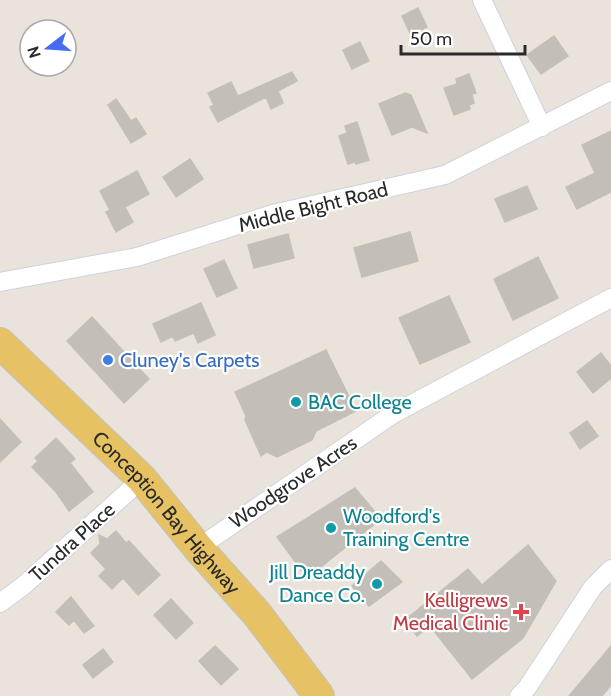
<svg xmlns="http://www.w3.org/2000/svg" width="611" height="696" viewBox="0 0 611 696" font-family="Cabin,sans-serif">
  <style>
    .building { fill: #c3beb7; stroke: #c6bfb6; stroke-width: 1.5 }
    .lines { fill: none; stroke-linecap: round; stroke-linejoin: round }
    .street-casing { stroke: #ced2dd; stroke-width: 20 }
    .primary-casing { stroke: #c3c3c3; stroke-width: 32 }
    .street { stroke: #fff; stroke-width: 18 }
    .primary { stroke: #e7c264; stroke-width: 30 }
    .shop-dot { fill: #3f7fe0; stroke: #fff; stroke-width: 2 }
    .culture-dot { fill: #0f9aa8; stroke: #fff; stroke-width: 2 }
    .health-dot { fill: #e0444e; stroke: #fff; stroke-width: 2 }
    .labels { text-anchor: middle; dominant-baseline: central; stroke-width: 4.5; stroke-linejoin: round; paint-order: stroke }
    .street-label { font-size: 20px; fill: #292929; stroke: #fff }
    .shop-label { font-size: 20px; fill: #366cbe; stroke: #fff; text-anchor: start }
    .culture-label { font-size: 20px; fill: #0d838f; stroke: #fff; text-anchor: start }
    .health-label { font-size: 20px; fill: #be3a42; stroke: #fff; text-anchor: end }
  </style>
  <rect width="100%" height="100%" fill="#eae3dc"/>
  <path class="building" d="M418 8 427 27 411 35 402 16Z
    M554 36 568 56 541 74 527 55Z
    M360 42 369 61 352 69 343 50Z
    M292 72 297 81 278 91 283 103 271 109 266 97 218 122 210 107 214 105 208 93 231 82 238 96Z
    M469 74 476 93 472 94 474 103 469 105 470 109 454 115 444 88 457 84 456 79Z
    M405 93 411 95 427 133 412 127 392 135 379 104Z
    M116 99 131 121 136 118 146 134 131 143 108 105Z
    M357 122 369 160 356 164 355 162 348 164 339 136 347 133 345 126Z
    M611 131V192L577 209 566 187 595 173 582 145Z
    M190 159 203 179 176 197 163 177Z
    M137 171 149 194 125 207 133 222 116 232 106 212 110 210 100 191Z
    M527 186 537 209 505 222 495 199Z
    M410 232 418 261 362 277 354 248Z
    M288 234 294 258 254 268 248 245Z
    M538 257 558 298 513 320 494 279Z
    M224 260 237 288 217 297 204 269Z
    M449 296 470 342 420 364 399 318Z
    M201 303 215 335 198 343 194 333 175 341 173 336 161 342 153 324Z
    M92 317 149 379 124 403 67 341Z
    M326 350 356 411 316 431 312 440 277 457 267 452 261 456 245 420 246 416 235 392Z
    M601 353 611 366V378L593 393 577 372Z
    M0 419 21 442 0 462Z
    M587 421 598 436 580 449 570 433Z
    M56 438 75 459 70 463 93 492 69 511 56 492 32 467 38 461 35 458Z
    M355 488 381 519 307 578 277 537Z
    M116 531 126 543 129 541 160 575 138 595 123 578 112 589 99 576 106 569 91 553 100 544 99 535 107 539Z
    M528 545 556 581 523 638 472 679 430 626 417 636 405 620 468 569 482 585Z
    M381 561 402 582 369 606 352 586Z
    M71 597 94 626 84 633 74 620 69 625 56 612Z
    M171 599 193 623 176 639 154 615Z
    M215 646 238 669 221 685 199 661Z
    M611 646V685L602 696H569Z
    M103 649 113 662 93 678 83 665Z"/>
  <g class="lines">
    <g class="street-casing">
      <path id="street" d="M482 0 542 127
        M0 282 137 257 273 214 445 175 611 91
        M198 548 393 414 611 298
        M0 603 23 586 142 479
        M519 696 527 688 593 587 611 569"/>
    </g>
    <g class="primary-casing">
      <g id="primary">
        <path id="s1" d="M0 343 142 479 198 548 257 614 319 696"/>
      </g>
    </g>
    <use href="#street" class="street"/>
    <use href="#primary" class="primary"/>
  </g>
  <circle class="shop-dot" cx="108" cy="360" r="6"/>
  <g class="culture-dot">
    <circle cx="296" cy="402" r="6"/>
    <circle cx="331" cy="528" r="6"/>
    <circle cx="377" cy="584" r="6"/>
  </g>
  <path class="health-dot" d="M518 603h6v6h6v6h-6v6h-6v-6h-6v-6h6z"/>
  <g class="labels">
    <g class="street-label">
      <text transform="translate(313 207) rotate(-14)">Middle Bight Road</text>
      <text transform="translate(293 482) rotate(-34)">Woodgrove Acres</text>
      <text stroke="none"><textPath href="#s1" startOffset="238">Conception Bay Highway</textPath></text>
      <text transform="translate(72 542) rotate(-42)">Tundra Place</text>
    </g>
    <g class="shop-label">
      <text x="120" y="360">Cluney's Carpets</text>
    </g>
    <g class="culture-label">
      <text x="308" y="402">BAC College</text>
      <text x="343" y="516">Woodford's<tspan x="343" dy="23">Training Centre</tspan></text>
      <text x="365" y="572" text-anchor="end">Jill Dreaddy<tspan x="365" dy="23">Dance Co.</tspan></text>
    </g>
    <g class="health-label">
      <text x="508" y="600">Kelligrews<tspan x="508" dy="23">Medical Clinic</tspan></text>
    </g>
  </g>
  <g transform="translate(48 48) rotate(253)"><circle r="28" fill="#ffffff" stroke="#a9a9a9" stroke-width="1.5"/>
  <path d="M0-4.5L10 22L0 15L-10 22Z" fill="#456dee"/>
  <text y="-9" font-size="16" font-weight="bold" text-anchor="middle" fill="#292929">N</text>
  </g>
  <path d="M401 45v9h124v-9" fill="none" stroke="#292929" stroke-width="3"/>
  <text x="410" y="45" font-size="18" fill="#292929" stroke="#ffffff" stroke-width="4.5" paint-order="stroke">50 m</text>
</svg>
